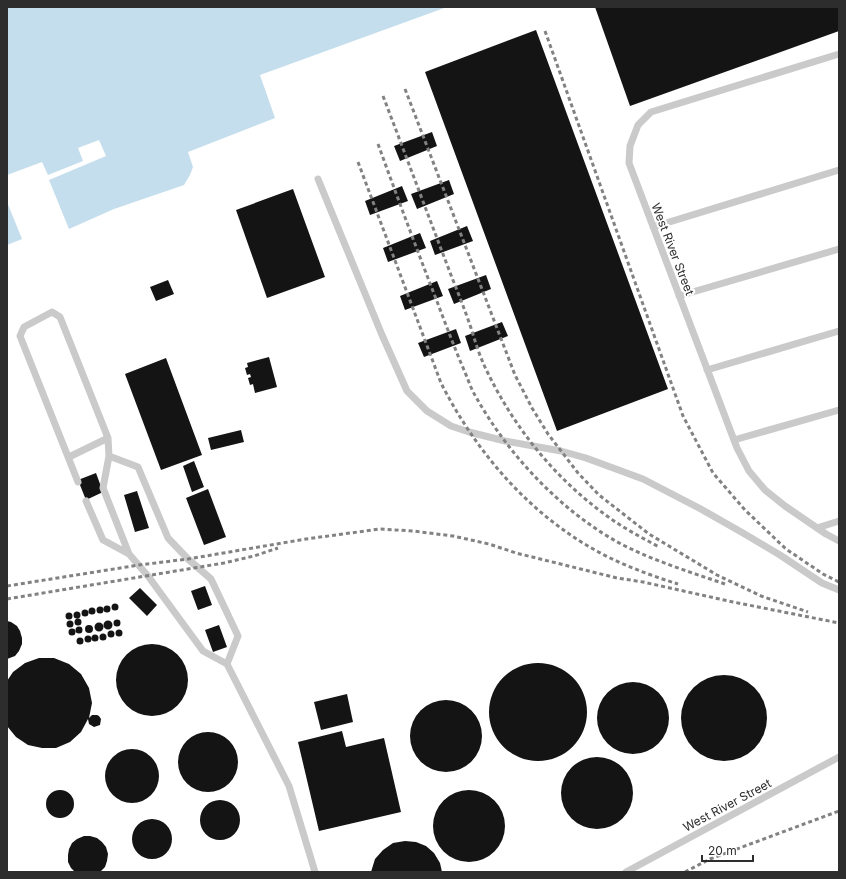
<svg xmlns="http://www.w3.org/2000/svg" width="846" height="879" viewBox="0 0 846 879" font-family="Inter,sans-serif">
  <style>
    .water { fill: #c4deed }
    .building { fill: #141414 }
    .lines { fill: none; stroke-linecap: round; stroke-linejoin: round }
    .service { stroke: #cacaca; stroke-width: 7 }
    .rail { stroke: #828282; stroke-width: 3; stroke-dasharray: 4 3; stroke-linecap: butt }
    .labels { text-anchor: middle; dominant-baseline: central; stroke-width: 4; stroke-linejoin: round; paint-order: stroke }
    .street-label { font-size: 12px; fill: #2d2d2d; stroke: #fff }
  </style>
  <rect width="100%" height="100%" fill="#fff"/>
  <path class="water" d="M7 7H447L260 75 275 118 188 152 193 167 190 175 184 185 114 209 69 229 49 180 106 156 99 140 78 148 83 161 48 175 42 162 7 175Z
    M7 202 22 239 7 245Z"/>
  <path class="building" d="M595 7H839V31L630 106Z
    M536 30 668 389 557 431 425 72Z
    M432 132 437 146 400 161 394 146Z
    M449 180 454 194 417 209 411 194Z
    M402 186 408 201 370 215 365 201Z
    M293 189 325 277 267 298 236 210Z
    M467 226 473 241 435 255 430 241Z
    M420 233 426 248 388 262 383 248Z
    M486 275 491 289 454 304 448 289Z
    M168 280 174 294 156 301 150 287Z
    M437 281 443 296 405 310 400 296Z
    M502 322 508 336 470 351 465 336Z
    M456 329 461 343 424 357 418 343Z
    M269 357 277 387 255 393 253 384 250 385 248 378 251 377 250 374 247 375 245 368 248 367 247 363Z
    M166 358 202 455 161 470 125 374Z
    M241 430 244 442 211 450 208 438Z
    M194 461 204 487 192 492 183 466Z
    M96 473 103 492 86 500 78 480Z
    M208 489 226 537 204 545 186 498Z
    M137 491 149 528 135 532 124 495Z
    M205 586 212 605 198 610 191 591Z
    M140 588 157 605 147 616 129 598Z
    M111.5 607a3.5 3.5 0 1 1 7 0a3.5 3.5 0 1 1-7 0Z
    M103.5 609a3.5 3.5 0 1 1 7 0a3.5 3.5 0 1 1-7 0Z
    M96.5 610a3.5 3.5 0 1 1 7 0a3.5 3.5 0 1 1-7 0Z
    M88.5 611a3.5 3.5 0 1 1 7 0a3.5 3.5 0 1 1-7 0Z
    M81.5 613a3.5 3.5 0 1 1 7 0a3.5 3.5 0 1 1-7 0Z
    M73.5 615a3.5 3.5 0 1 1 7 0a3.5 3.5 0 1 1-7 0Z
    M65.5 616a3.5 3.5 0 1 1 7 0a3.5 3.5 0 1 1-7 0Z
    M74.5 622a3.5 3.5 0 1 1 7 0a3.5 3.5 0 1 1-7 0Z
    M113.5 623a3.5 3.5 0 1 1 7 0a3.5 3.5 0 1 1-7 0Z
    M66.5 624a3.5 3.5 0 1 1 7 0a3.5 3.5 0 1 1-7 0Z
    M103.5 625a4.5 4.5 0 1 1 9 0a4.5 4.5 0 1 1-9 0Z
    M7 621 11 622 17 626 20 631 22 638V644L19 651 15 656 7 659Z
    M94.5 627a4.5 4.5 0 1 1 9 0a4.5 4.5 0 1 1-9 0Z
    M85 629a4 4 0 1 1 8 0a4 4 0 1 1-8 0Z
    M219 625 227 647 213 652 205 630Z
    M75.5 630a3.5 3.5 0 1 1 7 0a3.5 3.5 0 1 1-7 0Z
    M68.5 632a3.5 3.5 0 1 1 7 0a3.5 3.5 0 1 1-7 0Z
    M115.5 633a3.5 3.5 0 1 1 7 0a3.5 3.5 0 1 1-7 0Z
    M107.5 634a3.5 3.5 0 1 1 7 0a3.5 3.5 0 1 1-7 0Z
    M99.5 637a3.5 3.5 0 1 1 7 0a3.5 3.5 0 1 1-7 0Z
    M91.5 638a3.5 3.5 0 1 1 7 0a3.5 3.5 0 1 1-7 0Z
    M84.5 639a3.5 3.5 0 1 1 7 0a3.5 3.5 0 1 1-7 0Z
    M76.5 641a3.5 3.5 0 1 1 7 0a3.5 3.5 0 1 1-7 0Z
    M116 680a36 36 0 1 1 72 0a36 36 0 1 1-72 0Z
    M39 658H54L69 664 81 674 89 688 92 703 89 718 92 715H97L99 716 101 719 100 725 94 727 89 724 88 719 81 732 70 742 56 748H42L28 745 16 737 7 726V681L13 672 25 663Z
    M489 712a49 49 0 1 1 98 0a49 49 0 1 1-98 0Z
    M681 718a43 43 0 1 1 86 0a43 43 0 1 1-86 0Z
    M597 718a36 36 0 1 1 72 0a36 36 0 1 1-72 0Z
    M347 694 353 722 321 730 314 702Z
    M410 736a36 36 0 1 1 72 0a36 36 0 1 1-72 0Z
    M342 731 346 747 384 738 401 812 319 831 298 742Z
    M178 762a30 30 0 1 1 60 0a30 30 0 1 1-60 0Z
    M105 776a27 27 0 1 1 54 0a27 27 0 1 1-54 0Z
    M561 793a36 36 0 1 1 72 0a36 36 0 1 1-72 0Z
    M46 804a14 14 0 1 1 28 0a14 14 0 1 1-28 0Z
    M433 826a36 36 0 1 1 72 0a36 36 0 1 1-72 0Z
    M200 820a20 20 0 1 1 40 0a20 20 0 1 1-40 0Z
    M132 839a20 20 0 1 1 40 0a20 20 0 1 1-40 0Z
    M84 836H90L97 838 102 842 106 847 108 854 107 861 105 867 100 872H75L71 868 68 862V855L69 849 72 843 77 839Z
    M405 841 416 842 426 846 434 853 440 863 442 872H371L375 859 383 850 393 843Z"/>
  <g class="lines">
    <path class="service" d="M839 54 651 112 638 125 630 146 629 163 737 448 749 471 765 490 785 506 826 534 839 541
      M318 179 382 335 407 391 427 411 451 426 469 432 505 441 561 451 586 458 643 479 699 508 743 533 780 555 822 583 839 590
      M653 227 839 170
      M679 296 839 249
      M707 370 839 331
      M734 440 839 410
      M69 457 108 438
      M78 482 20 336 24 327 52 312 60 317 108 438 109 456
      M86 501 103 540 129 554
      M817 528 839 521
      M227 664 238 636 211 579 188 559 168 538 138 467 109 456 103 488 129 554 148 576 203 651 227 664 289 786 315 872
      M626 872 839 757"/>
    <path class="rail" d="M545 31 683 416 713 473 745 510 786 549 823 574 839 582
      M405 89 515 375 532 408 548 434 578 473 599 495 649 534 717 575 761 596 808 612
      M383 96C406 156 428 215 451 275 458 293 465 310 471 328 475 341 479 354 484 365 512 425 553 477 607 516 623 528 641 537 659 547
      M378 144C395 191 413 239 431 286 442 314 452 342 464 370 468 379 471 389 476 397 509 456 562 512 621 544 654 561 690 572 725 584
      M358 162 441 383C478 456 535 521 610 558 631 568 655 577 678 584
      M7 586 139 565 188 559 306 539 380 529 413 531 453 536 489 544 516 553 617 578 643 582 733 602 839 623
      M7 599 224 563 254 556 278 548
      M685 872 710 859 839 811"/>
  </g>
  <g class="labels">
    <g class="street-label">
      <text transform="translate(673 249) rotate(69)">West River Street</text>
      <text transform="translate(727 805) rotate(-28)">West River Street</text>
    </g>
  </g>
  <rect width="846" height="879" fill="none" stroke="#2d2d2d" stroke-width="16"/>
  <path d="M702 855v6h51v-6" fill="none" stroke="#2d2d2d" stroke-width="2"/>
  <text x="708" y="855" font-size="12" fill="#2d2d2d" stroke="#ffffff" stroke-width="3" paint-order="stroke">20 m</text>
</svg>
